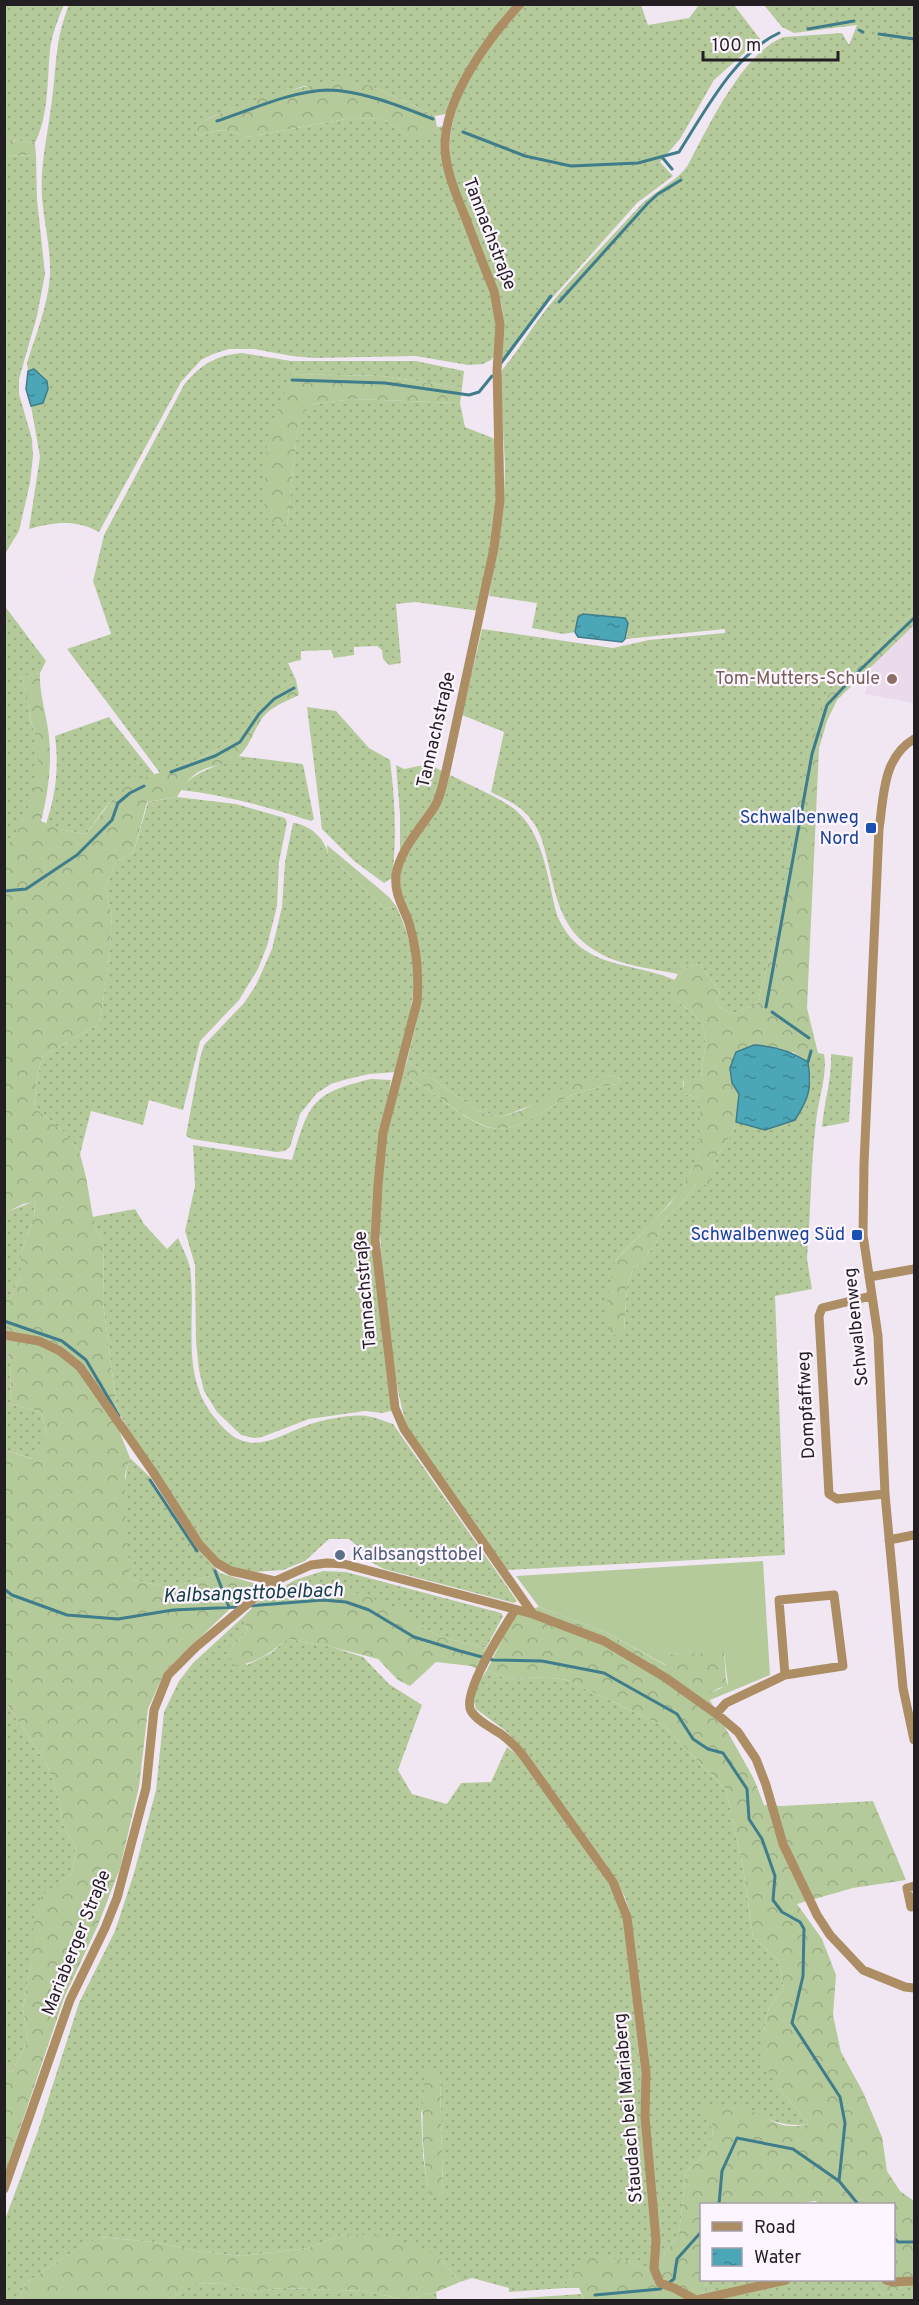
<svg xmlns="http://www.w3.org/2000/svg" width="919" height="2305" viewBox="0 0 919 2305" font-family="Overpass,sans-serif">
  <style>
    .built { fill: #eadaec }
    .grass { fill: url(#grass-dots); fill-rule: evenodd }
    .forest { fill: url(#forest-crowns) }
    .garden { fill: #b5ca9b }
    .water { fill: url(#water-ripples); stroke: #3f7d8b; stroke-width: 1.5 }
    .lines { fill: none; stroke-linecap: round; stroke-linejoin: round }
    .stream { stroke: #3f7d8b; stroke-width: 3 }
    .street { stroke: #ac8d64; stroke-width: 9 }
    .education-dot { fill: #8d6e63; stroke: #fdf5ff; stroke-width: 2 }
    .transit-dot { fill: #1a4fb4; stroke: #fdf5ff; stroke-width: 2 }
    .service-dot { fill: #5c6f8a; stroke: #fdf5ff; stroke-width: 2 }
    .labels { text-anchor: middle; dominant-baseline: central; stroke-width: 4.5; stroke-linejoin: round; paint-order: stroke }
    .street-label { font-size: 18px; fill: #221e22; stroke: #fdf5ff }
    .education-label { font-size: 18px; fill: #785e54; stroke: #fdf5ff; text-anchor: end }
    .transit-label { font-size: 18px; fill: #164399; stroke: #fdf5ff; text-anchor: end }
    .service-label { font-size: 18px; fill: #4e5e75; stroke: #fdf5ff; text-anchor: start }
    .water-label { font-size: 20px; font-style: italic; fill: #164048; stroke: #fdf5ff }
  </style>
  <defs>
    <pattern id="grass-dots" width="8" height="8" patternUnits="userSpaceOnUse" patternTransform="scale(1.5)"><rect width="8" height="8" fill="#b5ca9b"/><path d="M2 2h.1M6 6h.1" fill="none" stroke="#9bad85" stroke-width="1.8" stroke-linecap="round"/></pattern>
    <pattern id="forest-crowns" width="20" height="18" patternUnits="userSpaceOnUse" patternTransform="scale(1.5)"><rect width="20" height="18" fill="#b5ca9b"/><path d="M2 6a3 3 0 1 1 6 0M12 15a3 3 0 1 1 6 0" fill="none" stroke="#9bad85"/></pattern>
    <pattern id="water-ripples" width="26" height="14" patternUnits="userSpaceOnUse" patternTransform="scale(1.5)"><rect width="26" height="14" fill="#4ba6b8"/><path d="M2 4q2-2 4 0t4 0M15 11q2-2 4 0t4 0" fill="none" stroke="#3e8795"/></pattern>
  </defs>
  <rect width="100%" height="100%" fill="#f1e7f3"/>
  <path class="built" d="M914 625V703L865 694 873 664Z"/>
  <path class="grass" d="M5 5H64C58 19 52 34 50 50 47 81 49 115 35 143L11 140 5 141Z
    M69 5H515L446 114 435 116 376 88 304 86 213 116 191 128 201 136C220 127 228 130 247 137L351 118 383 119 408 136H422L437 127 444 126 442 148 497 311 495 355 491 360 483 364 468 365 416 356 315 358 292 356 254 349H229L213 354 201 360 181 382 99 532C75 519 55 522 29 529L40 457 31 406 43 403 34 369 28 371 27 363C36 334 48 305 50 275 51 249 44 223 42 198 40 165 47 139 51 107 57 69 54 41 69 5Z
    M524 5H641L648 25 689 18 699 5H734L760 39 714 80 680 139 660 162 673 176 637 203 544 307 507 358 503 362H500L503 325 502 308C489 264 466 223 454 179 435 115 483 49 524 5Z
    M764 5H914V612L823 700 771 953 757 1004 732 1014 720 1007 716 1001 720 992 700 964 682 967 678 974C650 968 619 966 594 950 558 927 556 893 546 855 543 843 540 831 532 821 522 806 507 800 491 792L504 732 462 715 482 629 613 648 649 640 725 633V629L626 639 628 623 578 617 575 632 563 634 532 628 537 603 489 596 504 501 505 466 500 378 502 370C519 350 532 327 548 307 576 273 608 241 638 208 652 192 679 181 689 163 708 127 744 51 784 37L842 33 849 45 857 25 794 33 782 27Z
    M36 155 37 199 45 274 37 316 19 379V394L32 439 33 456 30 483 19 531 5 554V156Z
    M242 353 291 361H416L464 371 462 388 383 376 291 374 287 525 299 415 313 404 353 399 460 403 465 427 495 439 497 500 491 548 479 611 415 602 396 604 401 663 389 665 383 659 382 650 377 646 354 647V655L334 658 331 650 301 651V660L288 663 296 680 282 686 230 742 203 757 160 773 67 649 111 634 93 581 104 535 184 385C200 365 216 355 242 353Z
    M4 605 46 661 40 673 21 677C28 692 28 706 31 722 34 731 38 739 39 748 43 774 24 830 5 847Z
    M307 707 336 711 369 748 390 760C395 798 397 840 392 878L384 883 354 861 322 829Z
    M109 717 155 775C115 788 110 802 86 834L59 829 46 824C56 794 59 767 55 736Z
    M238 756 303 764 314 819 311 821C268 807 226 795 181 790 194 769 218 768 238 756Z
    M429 764 444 772 434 801 400 852V814L396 765 404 769Z
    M450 775C468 784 498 797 513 808 544 832 547 878 557 915 580 970 631 961 675 980L672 986 674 999C715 1028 706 1032 701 1079L683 1081 684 1094 700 1098C700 1115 701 1133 699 1150 693 1189 641 1232 615 1261L624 1331 627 1286 633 1269 644 1260 656 1243 662 1222 681 1204 696 1185 716 1169 714 1161 736 1126V1122L765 1130 811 1081 808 1062 818 1053 824 1054C828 1074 818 1100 816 1122 811 1161 811 1202 808 1242L807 1259 812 1289 775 1296 785 1555 507 1570 407 1427C395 1386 390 1343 386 1301 380 1246 374 1187 386 1133 391 1113 397 1094 402 1075 432 1088 455 1114 484 1126 516 1138 545 1107 572 1095 586 1089 603 1087 617 1084L621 1078 607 1075 502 1117 478 1111 407 1061C414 1029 427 994 420 961 415 933 397 907 400 877 402 849 427 829 439 805 444 796 447 785 450 775Z
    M177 797 236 804 285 818 287 823 279 862 277 906 267 946 258 969 239 1000 200 1041 183 1110 149 1100 143 1125 91 1111 80 1154 65 1133 34 1107 37 1079 42 1057 100 1023 110 951 112 915 105 888 116 862 134 851 148 802Z
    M293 823C309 824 326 839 328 855L385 909 396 906C426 968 412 1008 396 1072L369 1074 344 1080 331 1084 317 1093 300 1114 290 1147 285 1151 276 1152 192 1139 186 1136 200 1058 204 1045 244 1003 256 985 272 949 282 907 285 862Z
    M831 1054 853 1057 849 1122 822 1127C824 1103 832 1078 831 1054Z
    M371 1079 391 1080 374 1185 381 1326 391 1411 382 1413 365 1411 309 1419 262 1437 254 1438 241 1435 217 1412 204 1391 199 1370 196 1341 195 1265 185 1231 195 1186 193 1145 292 1160C309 1104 311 1093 371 1079Z
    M35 1201 34 1218 21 1253V1276L9 1300H4V1213Z
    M135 1209 144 1224 167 1249 178 1238C182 1247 188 1258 190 1268 197 1319 179 1375 215 1418 223 1428 231 1437 243 1441 266 1448 286 1432 308 1425 322 1420 352 1414 366 1416 375 1417 384 1421 393 1424L517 1601 514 1603 384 1569 367 1560 363 1551 349 1539H329L305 1561 283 1570 253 1572 231 1568 219 1561 201 1542 140 1451 117 1409 103 1303 104 1241 95 1229 92 1217Z
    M5 1351 7 1352 10 1361 11 1404 41 1412 46 1432 33 1459 5 1450Z
    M130 1458 151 1478 178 1525 191 1542 220 1573 170 1588 130 1579C127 1540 118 1496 130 1458Z
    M323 1571 346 1572 501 1613 503 1616 486 1648 441 1637 420 1626 295 1580Z
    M242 1618 248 1630 229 1649 247 1665 271 1653 287 1639 332 1647 363 1657 389 1684 422 1705 398 1770 412 1794 447 1804 461 1783 491 1782 507 1747 519 1756 610 1885 623 1917 642 2079 641 2117 653 2240 651 2271 624 2260 573 2274 564 2288 509 2292V2288L472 2278 460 2282 438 2256 344 2234 308 2248 242 2256 196 2251 154 2242 100 2237 64 2257 26 2283 18 2300H5L4 2222 38 2131 79 2003 115 1931 134 1873 156 1790 164 1712 179 1681 193 1663ZM440 2078 443 2194H429L423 2156 421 2113Z
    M487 1670 507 1679 546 1677 567 1680 664 1726 726 1790 743 1867 753 1937 779 1961 784 1988 769 2007 764 2030 775 2084 809 2124C783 2128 766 2119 743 2108L711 2122 713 2135 706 2153 686 2172 679 2234 658 2262 631 1916 625 1897 614 1879 525 1751 506 1731 476 1709 474 1702 475 1688Z
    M4 1704H7L47 1765 58 1795 63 1824 76 1848 72 1874 43 1895 23 2009 28 2040 12 2072 4 2071Z
    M712 2280H777L703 2295 706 2283Z
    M794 2280H871L882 2294 914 2283V2300H710L760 2290Z
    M195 2283 224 2284 253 2291 282 2288 364 2291 407 2300 436 2292 437 2300H169Z
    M581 2294 584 2300H506L507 2299Z"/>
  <path class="forest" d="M347 79 376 88 435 116 437 127 423 136H408L383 119 351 118 247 137C228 130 220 127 201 136L190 128C238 102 294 87 347 79Z
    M11 140 35 143 36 155 5 156V141Z
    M291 374 383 376 462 388 460 403 353 399 313 404 299 416 287 525 269 523 264 510 267 443Z
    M914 612V625L837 700 827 721 819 748 807 1008 818 1053 808 1062 793 1052 732 1083 739 1094 736 1126 714 1161 716 1169 709 1185H696L681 1204 662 1222 656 1243 644 1260 633 1269 627 1286 624 1331 617 1336 609 1333 607 1301 615 1261 670 1204 693 1169 699 1151 700 1098 683 1094 684 1080 701 1079C706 1032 715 1028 674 999L671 986 682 967 700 964 720 992 716 1001 720 1007 732 1014 757 1004 771 953 804 771 813 730 823 700Z
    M40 673C39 695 47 715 49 737 52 766 48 794 41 821L59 829 86 834 118 792 136 781 203 757 230 742 264 701 282 686 296 680 299 695C287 701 272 706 263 717 254 729 250 747 238 757 229 764 218 765 207 768 192 773 185 784 177 797L147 802 134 851 116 862 105 888 112 915 110 951 100 1023 42 1057 37 1079 34 1107 65 1133 80 1154 86 1177 95 1229 104 1241 103 1303 120 1433 130 1458 125 1475V1506L130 1579 170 1588 220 1573 256 1584 165 1671 148 1709 139 1787 120 1868 98 1925 64 1998 5 2173V2071L12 2072 28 2040 23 2009 31 1963 34 1916 42 1895 72 1874 76 1848 63 1824 58 1795 47 1765 7 1704H4L5 1450 32 1459 46 1431 41 1412 11 1404 10 1361 7 1352 4 1351 5 1300H9L21 1276V1253L34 1218 35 1202 23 1204 5 1213V847C25 828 39 780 39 753 39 742 34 732 31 721 28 706 27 692 21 676Z
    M327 845 389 897 396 906 385 909 328 855Z
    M407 1061 478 1111 502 1117 522 1110 571 1084 607 1075 621 1078 617 1084C603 1087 586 1089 572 1095 545 1107 516 1138 485 1126 455 1114 432 1088 402 1075Z
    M295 1580 330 1585 365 1595 399 1610 420 1626 441 1637 486 1648 477 1669 471 1666 436 1662 410 1686 398 1680 378 1659 332 1647 287 1639C270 1654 254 1664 232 1666L229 1649 248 1630 242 1618 259 1601Z
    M539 1607 605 1632 665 1665 666 1654 724 1651 726 1680 728 1686 719 1688 707 1695 754 1779 764 1805 782 1806 873 1801 906 1880 853 1888 797 1904 822 1939 836 1975 833 2015 841 2052 863 2092 882 2137 887 2171 900 2191 914 2201V2283L882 2294 871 2280H894V2204H819L816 2201 788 2204H702V2280H712L706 2283 703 2295 692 2300H584L579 2288H564L573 2274 594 2255 624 2260 651 2271 679 2234 686 2172 706 2153 713 2135 711 2122 702 2118 704 2108C716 2106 730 2105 742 2108 769 2114 774 2132 809 2124L775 2084 764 2063V2030L769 2007 784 1988 779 1961 753 1937 743 1867 726 1790 664 1726 567 1680 546 1677 507 1679 487 1670 516 1612Z
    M426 2065 440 2078 443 2195H429C421 2146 421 2114 426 2065Z
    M344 2234 388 2236 438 2256 460 2282 436 2292 407 2300 364 2291 282 2288 253 2291 224 2284 196 2283 169 2300H101L100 2299 18 2300 26 2283 64 2257 99 2237 154 2242 196 2251 242 2256 308 2248Z"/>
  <path class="garden" d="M763 1561 770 1675 710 1700 706 1695 728 1685 724 1652 666 1654V1665L605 1632 539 1607 516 1576Z"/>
  <path class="water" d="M34 369 47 381 48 389 43 403 31 406 26 389 28 371Z
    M583 614 625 618 628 623 625 639 622 642 578 637 575 632 578 617Z
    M754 1045C775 1046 791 1051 808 1062 812 1088 809 1098 795 1120L765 1130 736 1122 739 1094 732 1083 730 1068 736 1052Z"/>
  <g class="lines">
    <path class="stream" d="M808 29 854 21
      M859 30 863 32
      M879 34 914 39
      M217 121C250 110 292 91 327 90 361 90 402 107 433 119
      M463 132 525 156 571 166 638 163 679 152C704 113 735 53 779 33
      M662 157 672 169
      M559 302 648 203 658 194 681 180
      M501 363 551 296
      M292 380 385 383 469 395 479 392 492 376
      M171 772 215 756 240 742 259 714 274 699 294 688
      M4 891 26 889 77 855 112 820 118 803 130 793 144 786
      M766 1007 812 754 827 705 858 672 914 618
      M772 1012 809 1038
      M808 1062 811 1051
      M4 1321 62 1341 86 1360 119 1416
      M150 1480 197 1551
      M215 1571 229 1607
      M4 1589 12 1595 67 1615 118 1619 173 1610 239 1607
      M249 1606 323 1600 346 1602 369 1610 414 1637 460 1651 493 1660 542 1661 604 1673 677 1714 693 1739 708 1749 723 1753 747 1789 749 1819 762 1839 775 1876 773 1900 782 1912 800 1922 804 1929 803 1976 792 2023 840 2097 845 2123 839 2181 858 2204
      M719 2204 722 2171 737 2138 793 2149 839 2181
      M894 2238 898 2242H914
      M595 2295 660 2289 674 2279 677 2259 702 2231"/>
    <path class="street" d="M520 4C487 40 444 98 445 148 446 173 457 196 466 219 475 243 484 267 494 291L500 325 497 370 500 500 494 548 446 771C443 782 441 796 435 806 422 827 400 849 396 875 394 894 403 906 409 923 417 949 419 976 417 1002L383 1133 378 1185 375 1240 395 1408 404 1429 533 1614
      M914 739C882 758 884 797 879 829L864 1164 863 1235 878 1336 885 1494 903 1688 914 1740
      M869 1277 914 1269
      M871 1296 822 1308 819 1316 829 1494 837 1499 885 1494
      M4 1335 39 1341 60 1351 80 1367 153 1472 199 1544 217 1563 231 1571 275 1581
      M889 1540 914 1535
      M515 1610C504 1628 461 1693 471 1711 477 1721 492 1728 501 1734 509 1740 515 1746 522 1754L613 1882 627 1917 646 2073 645 2117 656 2240 654 2269 660 2283 674 2288 696 2300
      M716 1714 726 1703 785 1675 779 1600 834 1595 843 1666 785 1675
      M911 1907 907 1888 914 1886
      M4 2189 70 2000 105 1928 117 1898 146 1788 154 1710 168 1675 196 1647 275 1581 311 1565 327 1563 344 1564 533 1614 604 1641 666 1678 718 1715 738 1732 756 1759 766 1785 783 1844 817 1915 830 1935 863 1970 905 1987 914 1988
      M886 2280 893 2282 914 2281
      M697 2300 786 2280"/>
  </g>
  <circle class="education-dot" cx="892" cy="679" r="6"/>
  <g class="transit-dot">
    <rect x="865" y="822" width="12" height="12" rx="3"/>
    <rect x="851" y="1229" width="12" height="12" rx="3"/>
  </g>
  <circle class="service-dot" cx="340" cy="1555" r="6"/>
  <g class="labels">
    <g class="street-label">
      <text transform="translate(489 234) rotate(69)">Tannachstraße</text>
      <text transform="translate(437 730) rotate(-77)">Tannachstraße</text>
      <text transform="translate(366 1290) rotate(-95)">Tannachstraße</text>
      <text transform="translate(857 1327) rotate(-96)">Schwalbenweg</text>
      <text transform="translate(807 1405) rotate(-93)">Dompfaffweg</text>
      <text transform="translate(77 1943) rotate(-68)">Mariaberger Straße</text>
      <text transform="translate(629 2108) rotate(-95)">Staudach bei Mariaberg</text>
    </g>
    <g class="education-label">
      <text x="880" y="679">Tom-Mutters-Schule</text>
    </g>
    <g class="transit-label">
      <text x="859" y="818">Schwalbenweg<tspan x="859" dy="21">Nord</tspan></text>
      <text x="845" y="1235">Schwalbenweg Süd</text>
    </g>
    <g class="service-label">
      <text x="352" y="1555">Kalbsangsttobel</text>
    </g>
    <g class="water-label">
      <text transform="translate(253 1594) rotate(-2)">Kalbsangsttobelbach</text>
    </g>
  </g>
  <rect width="919" height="2305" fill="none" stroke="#221e22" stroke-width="12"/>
  <rect x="700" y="2203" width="195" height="78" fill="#fdf5ff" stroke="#a59fa7" stroke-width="1.5"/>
  <rect x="712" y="2222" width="30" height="9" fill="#ac8d64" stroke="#a59fa7" stroke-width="1.5"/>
  <text x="754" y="2233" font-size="18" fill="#221e22">Road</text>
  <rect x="712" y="2248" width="30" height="18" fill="url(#water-ripples)" stroke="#a59fa7" stroke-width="1.5"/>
  <text x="754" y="2263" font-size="18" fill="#221e22">Water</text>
  <path d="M703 51v9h135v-9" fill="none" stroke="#221e22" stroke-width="3"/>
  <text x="712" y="51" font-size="18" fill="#221e22" stroke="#fdf5ff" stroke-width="4.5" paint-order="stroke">100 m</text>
</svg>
